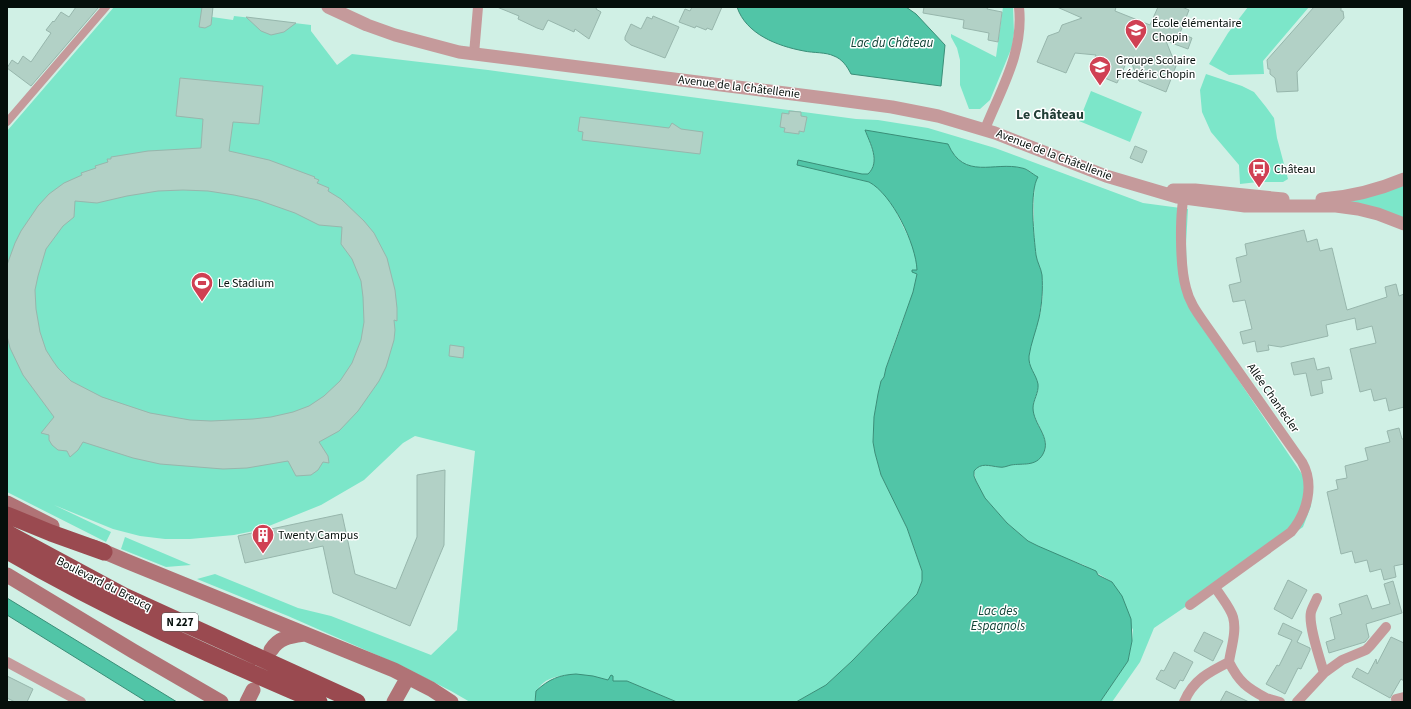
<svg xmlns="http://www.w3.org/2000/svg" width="1411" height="709" viewBox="0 0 1411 709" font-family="'Source Sans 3',sans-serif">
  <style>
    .green { fill: #7ce6c9 }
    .water { fill: #51c5a7; stroke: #3a8e78 }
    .building { fill: #b2d1c6; stroke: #97b6ac; fill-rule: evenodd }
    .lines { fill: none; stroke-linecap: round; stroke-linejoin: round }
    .pedestrian { stroke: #c59a9b; stroke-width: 8 }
    .minor { stroke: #c59a9b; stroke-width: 10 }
    .tertiary { stroke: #c59a9b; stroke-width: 13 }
    .secondary { stroke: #b07376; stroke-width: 15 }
    .trunk { stroke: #9a4a50; stroke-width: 17 }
    .labels { text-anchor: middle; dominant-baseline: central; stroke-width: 3; stroke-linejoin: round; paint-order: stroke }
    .shield { fill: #fff; stroke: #505754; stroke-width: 1 }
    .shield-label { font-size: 11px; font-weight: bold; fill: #050f0b }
    .poi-label { font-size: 12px; fill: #050f0b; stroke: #fff; text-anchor: start }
    .street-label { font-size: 12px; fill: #050f0b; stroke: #fff }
    .water-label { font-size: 13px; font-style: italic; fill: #114437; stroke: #fff }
    .quarter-label { font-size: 14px; font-weight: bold; fill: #233e36; stroke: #fff }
  </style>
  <rect width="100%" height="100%" fill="#d0f0e5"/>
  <path class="green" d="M114 7H213L212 17 233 20 234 16 311 25V31L337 65 352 54 488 70 856 119 878 120 928 128 995 148 1143 203 1188 209 1186 244 1188 305 1312 489 1311 506 1303 527 1154 628 1140 662 1112 702H1100L1128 661 1132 641 1133 630 1112 582 1084 565 1051 553 1028 541 1007 523 985 498 976 481 974 471C981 461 989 467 999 467 1002 468 1007 466 1011 465 1025 463 1033 467 1043 454 1052 441 1036 424 1033 411 1032 403 1038 396 1038 388 1038 379 1032 374 1030 366 1025 349 1038 327 1041 310 1043 298 1044 283 1041 271 1040 266 1037 261 1036 256 1034 242 1034 225 1034 211 1033 205 1036 177 1034 175 1024 160 987 171 970 166 963 164 958 159 953 154L866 130C869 144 881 161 868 174H862L798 165 869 182C885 190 894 207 901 222 907 235 915 248 917 262 919 283 909 303 902 322 896 337 891 353 886 368L884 377 881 381 874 417 873 442 875 453 881 475 907 528 922 571V581L917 594 852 661 826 685 796 702H677L627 681H613V676L608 680C586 674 535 667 535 702H470L451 691 404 667 288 616 197 579 215 574 298 608 331 616 431 655 457 630 475 451 415 436 403 443 364 480 321 505 259 530 234 535 190 539H165L140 536 113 529 54 505 111 532 106 542 7 492V131Z
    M1003 7H1013L1014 33 1012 47 990 100 980 109H969L960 85V60L957 48 951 37V34L996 57Z
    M1248 7H1309L1263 61 1264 74 1229 75 1209 64 1228 33Z
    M1206 74 1242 86 1254 92 1266 107 1274 118 1277 138 1288 179 1283 182H1258L1240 184 1239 165 1211 132 1202 112 1200 90Z
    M1091 91 1142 112 1130 142 1079 121Z
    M1404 184V219L1338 200Z
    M125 537 191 565 166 567 121 549Z"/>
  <path class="water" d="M737 7H906L916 14 945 45 941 86 851 74C847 66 842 59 834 56 826 52 813 53 804 51 777 46 746 34 737 7Z
    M865 130 948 144C964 181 994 161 1022 168 1028 169 1032 174 1038 177 1029 191 1034 238 1036 255 1037 262 1041 268 1042 275 1043 289 1042 304 1039 318 1036 331 1031 343 1029 356 1028 367 1036 374 1038 384 1039 393 1033 400 1033 408 1033 424 1052 438 1043 454 1036 467 1023 463 1011 465 1007 466 1003 468 999 467 989 466 981 462 974 471V476L976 481 985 498 1007 523 1028 541 1038 546 1096 571 1098 575 1112 582 1122 596 1131 619 1132 641 1128 661 1100 702H796L826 685 852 661 917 594 922 581V571L907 528 881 475 875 453 873 442 874 417 878 394 881 381 884 377 886 368 913 292 917 274 912 272V270H917C916 244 892 194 869 182L797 165 798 160 862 174H868C881 162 870 143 865 130Z
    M7 598 177 702H147L7 615Z
    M576 674 593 676 608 680 611 675 613 676V681H627L677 702H535L536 691C549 679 559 675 576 674Z"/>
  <path class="building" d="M76 7H99L31 86 7 68 12 60 18 64 23 56 31 62 51 33 46 30 53 21 54 22 61 12 69 17Z
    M202 7H213L211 25 205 28 199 27Z
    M497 7H597L596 9 601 12 589 39 575 29 574 32 548 20 543 30 537 28 518 19 519 16Z
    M692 7H722L712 30 707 28 706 30 696 26 695 28 679 22 685 9 690 11Z
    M924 7H988L987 9 1002 12 998 42 988 40 989 33 963 28 964 20 923 13Z
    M1057 7H1116L1115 11 1150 25 1158 7H1182L1189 10 1180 33 1192 38 1188 49 1166 41 1176 66 1166 92 1139 81 1129 57 1117 83 1092 73 1090 69 1096 55 1075 53 1066 73 1037 62 1048 36 1059 32 1062 25 1082 18Z
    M1314 7H1341V11H1343L1344 18 1297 72 1298 91 1277 92 1275 78 1270 74V69H1268L1267 60Z
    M653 16 679 27 665 58 631 45 625 40V37L631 24 641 29 647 17 652 19Z
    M246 17 296 23 284 32 271 35 261 31Z
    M180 78 263 86 259 124 233 122 229 151 269 160 315 177 314 178 319 180 317 183 329 188 328 191 341 199 364 221 374 233 387 258 395 290 397 308V321L394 320 395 330 394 340 386 367 379 381 358 411 339 431 319 442 328 456 329 463 323 462 318 470 311 475 296 476 288 461 247 468 223 469 160 464 133 458 83 442 78 450 70 457 67 451 58 450 52 445 49 440V435L41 433 54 417 23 375 10 348 7 336V265L15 243 21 231 38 206 49 194 64 183 82 175 81 173 96 168 95 166 108 162 107 159H111V157L148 151 201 148 203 119 176 116ZM183 190 208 191 234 195 258 200 295 213 319 225 342 227 341 244 352 259 361 281 363 297 364 322 361 340 352 363 340 381 324 396 309 406 293 412 271 417 253 419 211 421 190 420 150 413 102 397 71 381 58 368 53 361 46 350 40 332 36 309 35 290 38 276 46 249 63 226 74 217 75 201 97 203 127 196 158 191Z
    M789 111 801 112V116L807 117 804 132 799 131V134L784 132 785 128 780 127 782 113 789 114Z
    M580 117 669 128 672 123 681 129 703 132 700 154 582 140 583 132 578 131Z
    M1135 146 1147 151 1142 163 1130 158Z
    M1304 230 1307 242 1317 239 1320 251 1332 248 1347 310 1387 297 1385 287 1396 284 1399 296 1404 294V407L1389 411 1386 398 1374 401 1371 389 1360 392 1350 349 1376 343 1372 326 1357 330 1355 318 1326 325 1328 336 1281 347 1268 345 1269 350 1257 352 1255 341 1243 344 1240 332 1252 329 1245 300 1233 302 1229 285 1241 282 1236 258 1247 255 1245 244Z
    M450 345 464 347 463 358 449 356Z
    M1314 358 1317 370 1329 367 1332 379 1321 381 1323 393 1311 396 1306 373 1294 375 1291 363Z
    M1399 428 1402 439H1404V564L1394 566 1396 577 1384 580 1381 569 1370 572 1367 560 1355 563 1352 551 1341 554 1327 492 1338 489 1336 480 1347 478 1345 466 1368 460 1365 448 1390 442 1387 431Z
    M445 470 444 545 410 626 333 593 323 546 245 563 238 536 342 514 355 574 396 589 417 537V475Z
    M1288 580 1307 590 1292 619 1274 609Z
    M1393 581 1402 613 1366 624 1369 637 1365 642 1329 653 1326 642 1335 639 1330 618 1342 614 1339 604 1367 595 1372 609 1390 604 1384 584Z
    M1283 623 1302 632 1297 642 1310 648V650L1301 669 1298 668 1285 694 1266 684 1277 665 1279 666 1292 640 1278 634Z
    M1204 632 1223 641 1213 661 1194 651Z
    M1391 637 1404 643V681L1401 679 1390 698 1352 677 1357 668 1368 674 1376 659 1377 664Z
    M1174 652 1193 662 1183 681 1180 680 1175 689 1156 679 1161 670 1164 671Z
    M7 676 33 689 27 702H15L7 698Z
    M1226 691 1249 702H1220Z"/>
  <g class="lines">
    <path class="pedestrian" d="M7 122 106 7"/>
    <path class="minor" d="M474 54 478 7
      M985 129C1001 89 1024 52 1019 7
      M1185 192C1179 213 1180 267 1186 288 1189 301 1196 311 1203 321L1302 462C1315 485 1307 513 1291 532L1190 605
      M7 662 81 702
      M1229 662C1239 682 1247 688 1266 698L1264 702
      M1324 673 1342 660 1366 650 1370 646 1386 627
      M1266 698 1280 702
      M1396 699 1404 697
      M1184 702C1193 680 1209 672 1229 662 1231 648 1237 631 1233 617 1230 607 1221 597 1215 587
      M1297 702 1324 673C1320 659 1308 625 1311 612 1312 608 1315 603 1317 598"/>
    <path class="tertiary" d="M328 7 367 25 395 35 459 52 825 98 892 107 938 116 995 133 1106 176 1177 197 1245 206H1336L1358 209 1378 214 1404 224
      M1173 190H1195L1283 199
      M1322 199C1350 197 1378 190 1404 179"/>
    <path class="secondary" d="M7 503 52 526
      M93 547 126 561 394 670 431 689 451 702
      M7 575 133 651 221 702
      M271 650C279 637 291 636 305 634
      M247 702 253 690
      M394 702 408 677"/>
    <path class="trunk" d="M7 515 51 533 104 552
      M7 533 124 596 357 702
      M7 551C107 609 213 657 319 702"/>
  </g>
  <defs>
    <g id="school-pin" transform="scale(1.15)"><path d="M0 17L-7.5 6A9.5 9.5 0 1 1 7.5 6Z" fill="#d04053" stroke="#fff"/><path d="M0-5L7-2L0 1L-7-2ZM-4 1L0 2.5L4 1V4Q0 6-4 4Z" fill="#fff"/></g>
    <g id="bus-pin" transform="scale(1.15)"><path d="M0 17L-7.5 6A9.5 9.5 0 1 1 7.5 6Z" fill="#d04053" stroke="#fff"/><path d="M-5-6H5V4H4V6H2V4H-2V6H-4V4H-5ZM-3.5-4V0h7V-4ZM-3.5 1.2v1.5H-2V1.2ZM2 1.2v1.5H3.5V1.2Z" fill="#fff"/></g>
    <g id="stadium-pin" transform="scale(1.15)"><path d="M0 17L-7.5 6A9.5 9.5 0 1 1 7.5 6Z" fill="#d04053" stroke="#fff"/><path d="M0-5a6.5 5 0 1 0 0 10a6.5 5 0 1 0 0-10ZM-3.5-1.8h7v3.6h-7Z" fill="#fff"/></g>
    <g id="building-pin" transform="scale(1.15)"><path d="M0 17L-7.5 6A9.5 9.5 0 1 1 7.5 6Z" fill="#d04053" stroke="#fff"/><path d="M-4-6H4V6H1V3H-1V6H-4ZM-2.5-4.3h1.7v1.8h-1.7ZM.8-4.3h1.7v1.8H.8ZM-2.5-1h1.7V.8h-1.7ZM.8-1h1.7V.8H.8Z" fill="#fff"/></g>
  </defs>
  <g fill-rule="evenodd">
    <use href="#school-pin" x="1136" y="30"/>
    <use href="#school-pin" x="1100" y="67"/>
    <use href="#bus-pin" x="1259" y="169"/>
    <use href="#stadium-pin" x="202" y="283"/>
    <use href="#building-pin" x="263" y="535"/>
  </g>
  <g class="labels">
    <rect class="shield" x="162" y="613" width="36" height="18" rx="3"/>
    <g class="shield-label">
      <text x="180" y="622">N 227</text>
    </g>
    <g class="poi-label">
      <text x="1152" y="23">École élémentaire<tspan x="1152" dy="14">Chopin</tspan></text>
      <text x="1116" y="60">Groupe Scolaire<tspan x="1116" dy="14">Frédéric Chopin</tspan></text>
      <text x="1274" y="169">Château</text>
      <text x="218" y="283">Le Stadium</text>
      <text x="278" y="535">Twenty Campus</text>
    </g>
    <g class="street-label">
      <text transform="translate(739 87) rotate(7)">Avenue de la Châtellenie</text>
      <text transform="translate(1054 155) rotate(21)">Avenue de la Châtellenie</text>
      <text transform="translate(1273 398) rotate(55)">Allée Chantecler</text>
      <text transform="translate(104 584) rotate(27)">Boulevard du Breucq</text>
    </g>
    <g class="water-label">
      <text x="892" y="43">Lac du Château</text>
      <text x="998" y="611">Lac des<tspan x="998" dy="15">Espagnols</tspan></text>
    </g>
    <g class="quarter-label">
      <text x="1050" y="115">Le Château</text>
    </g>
  </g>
  <rect width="1411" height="709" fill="none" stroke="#050f0b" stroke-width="16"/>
</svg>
